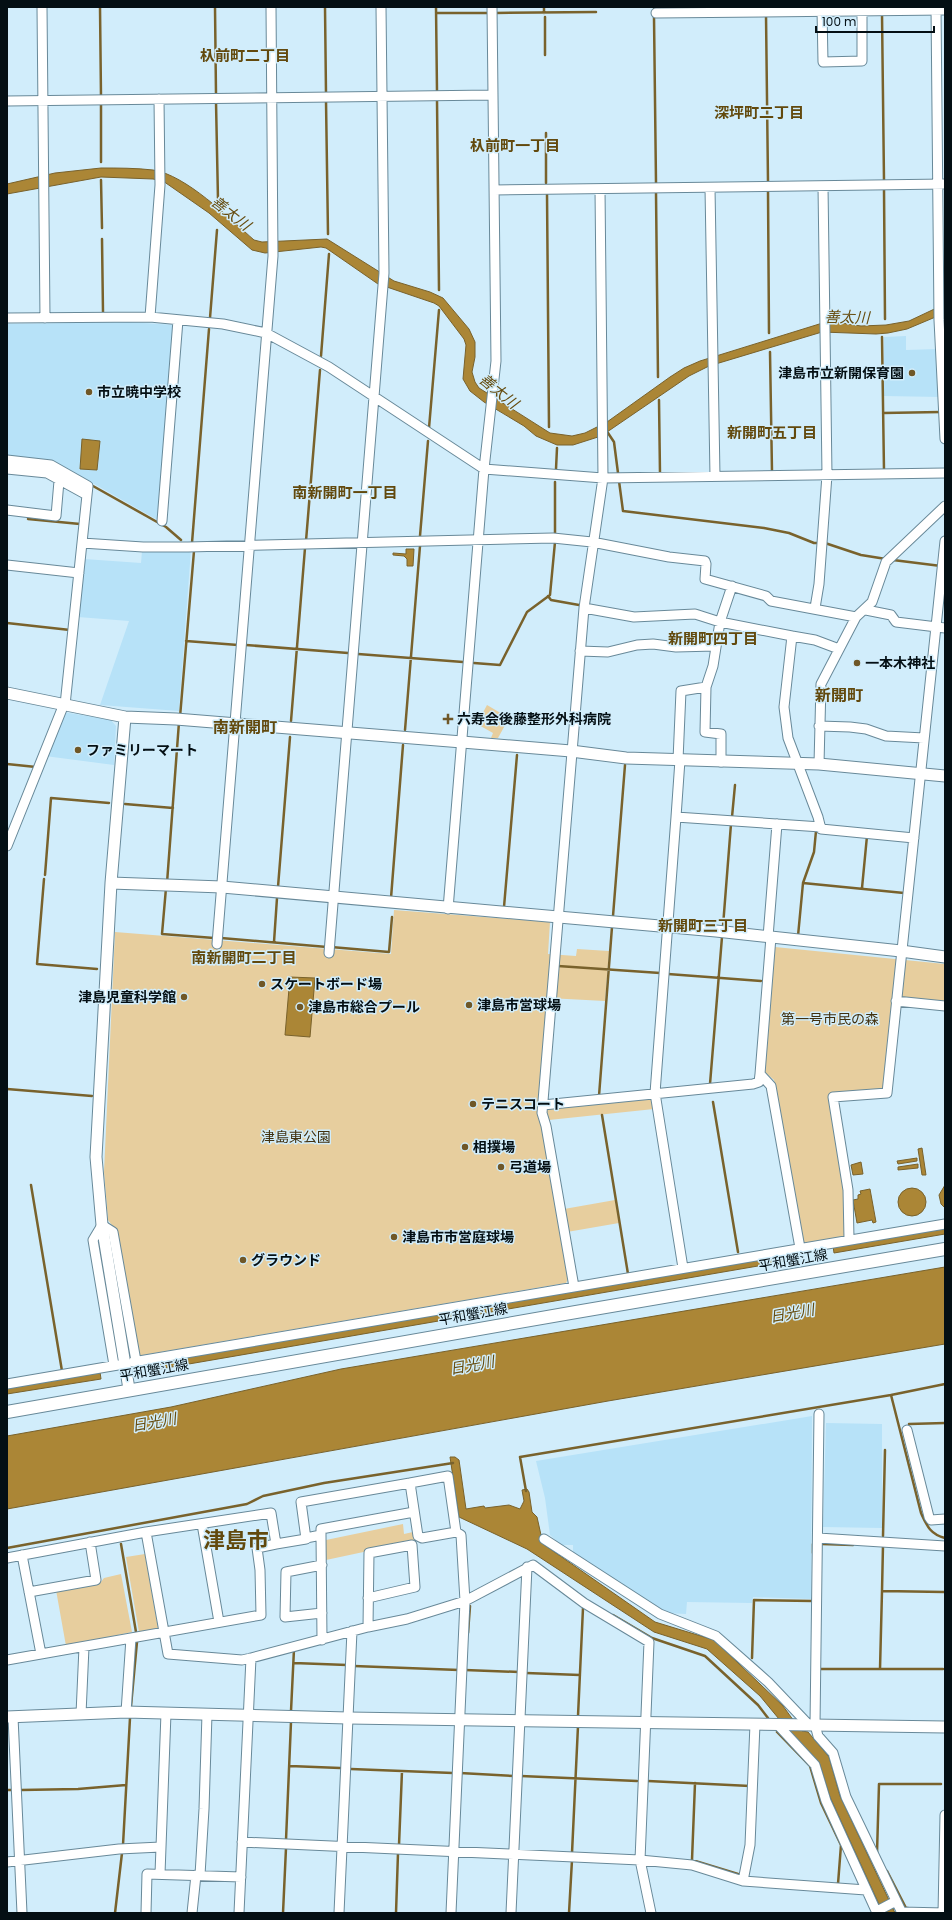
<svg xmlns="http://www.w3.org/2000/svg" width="952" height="1920" viewBox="0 0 952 1920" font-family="Poppins,'Noto Sans JP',sans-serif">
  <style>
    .built { fill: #b7e2f8 }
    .green { fill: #e7ce9e }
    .water { fill: #ab8636; stroke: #79622c }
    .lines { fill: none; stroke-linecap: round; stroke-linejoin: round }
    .stream { stroke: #79622c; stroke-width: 2.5 }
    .minor-casing { stroke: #688999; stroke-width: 11 }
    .tertiary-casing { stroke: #688999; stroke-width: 13 }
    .secondary-casing { stroke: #688999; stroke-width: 14 }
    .minor { stroke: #fff; stroke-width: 9 }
    .tertiary { stroke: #fff; stroke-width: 11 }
    .secondary { stroke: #fff; stroke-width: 12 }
    .poi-dot { fill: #6f5727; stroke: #d1edfb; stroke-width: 1.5 }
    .labels { text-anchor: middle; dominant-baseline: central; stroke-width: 3; stroke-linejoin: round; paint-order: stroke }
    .poi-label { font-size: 14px; font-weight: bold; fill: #040f14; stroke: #d1edfb; text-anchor: start }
    .park-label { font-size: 14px; fill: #42310f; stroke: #d1edfb }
    .street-label { font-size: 14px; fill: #040f14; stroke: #d1edfb }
    .neighbourhood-label { font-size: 15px; font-weight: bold; fill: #62490d; stroke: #d1edfb }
    .water-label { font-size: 15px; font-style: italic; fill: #664c0f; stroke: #d1edfb }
    .quarter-label { font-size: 16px; font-weight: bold; fill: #62490d; stroke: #d1edfb }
    .town-label { font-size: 22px; font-weight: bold; fill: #62490d; stroke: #d1edfb }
  </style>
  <rect width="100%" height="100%" fill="#d1edfb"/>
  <path class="built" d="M129 322 174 325 161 522 52 460 7 456V324Z
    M906 336V350L938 349 941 397 884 396V337Z
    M191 550 179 711 100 705 129 621 78 617 84 559 141 563 142 551Z
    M63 712 111 720 116 726 114 765 45 756Z
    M812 1416 811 1599 753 1597 752 1603 687 1602 686 1614 664 1613 573 1552V1545H561L550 1535 545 1498 536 1461Z
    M826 1423 882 1424V1528L823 1527Z"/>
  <path class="green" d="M487 705 509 718 498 738H491L493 733 477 724Z
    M394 910 550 922 548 954 576 956 577 949 609 951 605 1001 548 998 540 1101 652 1096 654 1109 549 1120 543 1123 564 1209 615 1200 619 1223 567 1232 568 1279 566 1283 137 1356 117 1232 108 1220 104 1172 115 932 391 954Z
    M775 947 945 964V1002L894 997 884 1090 881 1092 829 1094 845 1181 847 1236 804 1243 802 1240 774 1080 765 1072Z
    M403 1524 404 1534 413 1532 415 1541 326 1560V1540Z
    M145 1554 158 1628 139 1632 126 1557Z
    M121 1574 132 1632 66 1646 56 1590 100 1583 104 1578Z"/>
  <path class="water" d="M101 168C118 168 136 168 153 170 186 175 229 218 254 240L262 242 327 239 394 281 430 292 443 298 469 329 475 342V357L472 372 475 382 479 388 550 433 572 436 585 433 607 422 670 377 684 368 700 361 829 321 861 326 886 325 909 321 945 304V313L907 329 888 333 876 334 822 332 709 366 689 376 610 430 598 437 573 445H557L536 436 524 426 484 402 470 391 463 379 466 345 464 339 439 306 434 303 378 284 326 248 321 247 265 253 252 250 209 213 163 181 153 179 101 177 7 194V184L55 173Z
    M82 439 100 441 97 470 80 469Z
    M406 549H414L413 566H407V559L404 556 393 555V553L406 554Z
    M290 977 315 978 310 1037 285 1035Z
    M922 1148 926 1175H922L918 1149Z
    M917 1158V1161L898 1164 897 1161Z
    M861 1162 863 1174 853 1175 851 1165Z
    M918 1164V1168L898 1170V1167Z
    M945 1185V1208L941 1204 939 1195Z
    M898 1202a14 14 0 1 1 28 0a14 14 0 1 1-28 0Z
    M870 1189 876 1222 873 1223 872 1220 857 1223 853 1200 858 1199V1195L861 1194 860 1191Z
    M945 1228V1234L834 1253 833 1246Z
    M786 1255 787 1261 154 1370 152 1363Z
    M945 1267V1344L608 1401 7 1509V1436L171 1407 341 1369Z
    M100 1372 101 1379 7 1394V1387Z
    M450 1457H455L459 1460 466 1509 484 1506 485 1508 509 1505 520 1509 524 1501 522 1490 527 1489 529 1492 532 1512 537 1517 543 1544 655 1622 714 1640 783 1706 799 1728 802 1731 808 1732 829 1757 840 1796 895 1913H883L830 1797 819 1762 790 1732 782 1719H779L760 1696 707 1649 654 1632 527 1549 459 1517Z"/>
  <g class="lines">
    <path class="stream" d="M100 7 101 97
      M215 7 216 95
      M325 7 326 94
      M436 7 437 92
      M544 7V13
      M654 7V8
      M437 13H488
      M495 13 596 12
      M882 14 884 181
      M766 15 768 182
      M545 17V55
      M654 17 656 183
      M437 100 439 290
      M326 101 328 234
      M216 102 218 200
      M101 103V162
      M546 133V183
      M101 180 102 228
      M884 189 885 319
      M768 191 769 333
      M547 193 549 427
      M656 193 658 377
      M102 239 103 312
      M210 318 217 230
      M882 337 884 471
      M770 352 772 472
      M321 356 329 254
      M659 400 660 474
      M883 413 941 412
      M429 428 439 310
      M606 430 614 442 618 473
      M556 469 557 448
      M619 481 623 511 764 528 789 533 814 543H820
      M555 482V534
      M93 486 166 527 181 540
      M28 519 80 524
      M420 536 428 441
      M306 541 320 370
      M192 543 209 329
      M825 543 861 555 886 559
      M893 560 941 566
      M548 596 551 600 579 605
      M7 623 70 630
      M186 641 238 645
      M246 645 348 653
      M358 654 463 662
      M474 663 500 665 527 612 550 595 555 542
      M180 717 194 551
      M291 721 305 548
      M405 730 420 546
      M7 764 36 767
      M125 804 173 808
      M732 817 735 785
      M45 875 51 798 109 803
      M44 879 37 964 97 969
      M167 883 179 722
      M803 883 904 893
      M278 887 290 737
      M166 888 162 934 214 938
      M862 888 867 836
      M391 898 403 745
      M504 907 517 755
      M613 916 625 765
      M723 926 731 824
      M798 936 803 883 814 852 816 831
      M221 938 327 947
      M274 942 277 898
      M331 947 389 952 392 917
      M558 966 660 973
      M668 974 761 981
      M710 1084 722 937
      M7 1089 92 1096
      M599 1096 612 927
      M713 1102 738 1252
      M602 1115 628 1274
      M31 1185 62 1371
      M891 1395 921 1513C927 1526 930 1534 945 1538
      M909 1424 945 1423
      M526 1491 520 1457 891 1395 945 1384
      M883 1536 885 1450
      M121 1544 136 1632
      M822 1544 853 1545
      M882 1545H883L882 1591 944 1592
      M7 1548 247 1504 263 1496 324 1483 453 1463
      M813 1553V1544H815
      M613 1615 652 1638 705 1656 758 1705 768 1718
      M468 1633 470 1606
      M752 1658 754 1600 813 1601V1598
      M294 1663 347 1665
      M354 1666 459 1670
      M820 1669H943
      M880 1669 882 1591
      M465 1670 519 1672
      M526 1673 580 1675
      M131 1706 137 1642
      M291 1711 294 1649
      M578 1716 583 1608
      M777 1732 810 1766 821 1803 841 1845 838 1884H836
      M290 1766 340 1768
      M351 1769 453 1773
      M460 1773 514 1776
      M521 1776 637 1781
      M648 1781 750 1786
      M695 1783 692 1860 738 1874
      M7 1790H11
      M21 1790 78 1789 126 1785
      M286 1840 291 1722
      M123 1845 130 1718
      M399 1845 402 1771
      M572 1853 578 1726
      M877 1853 879 1784H941
      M887 1871 906 1908H908
      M115 1913 122 1853
      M283 1913 286 1848
      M396 1913 398 1853
      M569 1913 572 1860"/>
    <g class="minor-casing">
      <path id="minor" d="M42 7 45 318
        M936 7 939 320 945 439
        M822 10 823 62 862 61V10
        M656 13 945 10
        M7 101 492 95
        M710 188 715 476
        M494 190 945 184
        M150 317 160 185 159 99
        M7 318 150 317 223 324 266 333 329 367 484 469 603 478 945 473
        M7 460 51 465 88 486 87 495
        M7 469 47 473 87 495 65 705
        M7 510 56 516 59 481
        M162 521 178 320
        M82 543 143 547H188L553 538 592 542 669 557 705 561 706 564 705 579 766 596 771 601 856 617
        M7 565 79 573
        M584 608 634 617 695 614 720 622 792 636 784 707 788 738 818 817 821 829 914 838
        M815 608 819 584 827 475 823 186
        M866 610 891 615 896 622 945 628
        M792 636 815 640 839 649
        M580 651 608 652 637 645 653 644 676 647 715 646
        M819 726 850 727 866 729 886 736 924 738
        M678 760 681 691 706 687
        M721 762V734L705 732 706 687 713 666 720 622 732 586
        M819 764 821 684 856 617 872 602 886 562 945 506
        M676 817 680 760
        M7 846 64 704
        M448 909 484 469 496 361 492 7
        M768 937 777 824
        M771 937 760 1074 771 1086 800 1248
        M217 944 273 256 271 7
        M329 953 384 273 381 7
        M896 1001 945 1006
        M543 1105 753 1084 759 1082 760 1074
        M849 1239 848 1190 833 1097 887 1093 945 541
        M683 1268 655 1093 676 817 821 827
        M574 1287 546 1126 542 1113 584 608 603 478 600 189
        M133 1362 945 1224
        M114 1365 93 1240 102 1225 113 1232 136 1361
        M7 1384 118 1365
        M819 1414 815 1725 818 1736 833 1753 846 1797 902 1913
        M907 1430 929 1517 931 1520 945 1519
        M410 1483 448 1476 456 1532 461 1535 465 1601 451 1913
        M202 1524 219 1622
        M146 1532 168 1654 242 1660 251 1658 368 1627 407 1619 465 1601 533 1565 584 1603 649 1642 640 1860 651 1913
        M321 1535 322 1640
        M306 1538 321 1535V1529L414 1512
        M818 1538 945 1546
        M544 1539 660 1614 716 1636 768 1682 809 1725
        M22 1555 41 1654
        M7 1558 146 1532 271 1513 276 1544 306 1539 301 1502 410 1483 418 1536 422 1538 456 1532
        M29 1592 96 1580 90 1542
        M322 1613 285 1617 286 1572 322 1565
        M368 1627 369 1553 412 1545 415 1587 368 1598
        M7 1660 261 1615 260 1570 257 1548 276 1544
        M126 1712 131 1638
        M81 1714 84 1647
        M13 1717 22 1913
        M777 1724 815 1765 826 1801 877 1913
        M242 1842 640 1860 692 1865 743 1881 866 1890
        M7 1862 119 1849 161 1847
        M160 1874 166 1713
        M200 1875 204 1809 207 1714
        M743 1881 750 1845 755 1724
        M877 1911 896 1901
        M901 1912 945 1913
        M146 1913 147 1874 241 1877
        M192 1913 196 1875
        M239 1913 251 1658
        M339 1913 352 1631
        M511 1913 527 1567
        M943 1913 945 1815"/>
    </g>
    <g class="tertiary-casing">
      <path id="tertiary" d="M7 693 125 717 176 719 462 742 571 751 626 758 819 764 945 776
        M125 717 111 883 96 1157 102 1225 129 1389
        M111 883 222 887 716 931 901 951 945 957
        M7 1717 126 1712 348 1718 945 1727"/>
    </g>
    <g class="secondary-casing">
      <path id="secondary" d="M7 1412 576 1312 945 1249"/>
    </g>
    <use href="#minor" class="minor"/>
    <use href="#tertiary" class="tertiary"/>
    <use href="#secondary" class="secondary"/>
  </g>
  <g class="poi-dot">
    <circle cx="912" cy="373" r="4"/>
    <circle cx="89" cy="392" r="4"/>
    <circle cx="857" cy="663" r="4"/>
    <path d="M446 713h4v4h4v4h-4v4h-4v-4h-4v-4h4z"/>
    <circle cx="78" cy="750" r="4"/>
    <circle cx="262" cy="984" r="4"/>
    <circle cx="184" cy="997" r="4"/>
    <circle cx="469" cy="1005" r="4"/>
    <circle cx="300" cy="1007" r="4"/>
    <circle cx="473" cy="1104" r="4"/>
    <circle cx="465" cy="1147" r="4"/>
    <circle cx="501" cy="1167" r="4"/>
    <circle cx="394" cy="1237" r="4"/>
    <circle cx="243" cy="1260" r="4"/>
  </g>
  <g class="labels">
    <g class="poi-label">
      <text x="904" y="373" text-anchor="end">津島市立新開保育園</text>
      <text x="97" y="392">市立暁中学校</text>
      <text x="865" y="663">一本木神社</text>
      <text x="457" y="719">六寿会後藤整形外科病院</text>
      <text x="86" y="750">ファミリーマート</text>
      <text x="270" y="984">スケートボード場</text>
      <text x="176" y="997" text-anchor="end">津島児童科学館</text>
      <text x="477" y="1005">津島市営球場</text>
      <text x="308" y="1007">津島市総合プール</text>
      <text x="481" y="1104">テニスコート</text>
      <text x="473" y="1147">相撲場</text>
      <text x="509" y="1167">弓道場</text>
      <text x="402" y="1237">津島市市営庭球場</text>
      <text x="251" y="1260">グラウンド</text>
    </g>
    <g class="park-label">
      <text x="830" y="1019">第一号市民の森</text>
      <text x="296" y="1137">津島東公園</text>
    </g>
    <g class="street-label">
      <text transform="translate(793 1260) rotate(-10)">平和蟹江線</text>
      <text transform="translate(473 1314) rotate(-10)">平和蟹江線</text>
      <text transform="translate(154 1370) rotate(-10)">平和蟹江線</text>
    </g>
    <g class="neighbourhood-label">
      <text x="245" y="55">杁前町二丁目</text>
      <text x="759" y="112">深坪町二丁目</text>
      <text x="515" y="145">杁前町一丁目</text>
      <text x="772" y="432">新開町五丁目</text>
      <text x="345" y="492">南新開町一丁目</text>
      <text x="713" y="638">新開町四丁目</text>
      <text x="703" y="925">新開町三丁目</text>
      <text x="244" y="957">南新開町二丁目</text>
    </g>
    <g class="water-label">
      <text transform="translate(231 213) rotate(38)">善太川</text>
      <text transform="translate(847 317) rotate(1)">善太川</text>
      <text transform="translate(499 391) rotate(39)">善太川</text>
      <text transform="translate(792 1313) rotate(-10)">日光川</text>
      <text transform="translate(472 1365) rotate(-10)">日光川</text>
      <text transform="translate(154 1422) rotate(-10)">日光川</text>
    </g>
    <g class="quarter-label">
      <text x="839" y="695">新開町</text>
      <text x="245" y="727">南新開町</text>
    </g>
    <g class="town-label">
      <text x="236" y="1540">津島市</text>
    </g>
  </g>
  <rect width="952" height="1920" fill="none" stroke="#040f14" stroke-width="16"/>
  <path d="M816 26v6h118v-6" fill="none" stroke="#040f14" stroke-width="2"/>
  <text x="822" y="26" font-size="12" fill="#040f14" stroke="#d1edfb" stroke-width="3" paint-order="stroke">100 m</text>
</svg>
